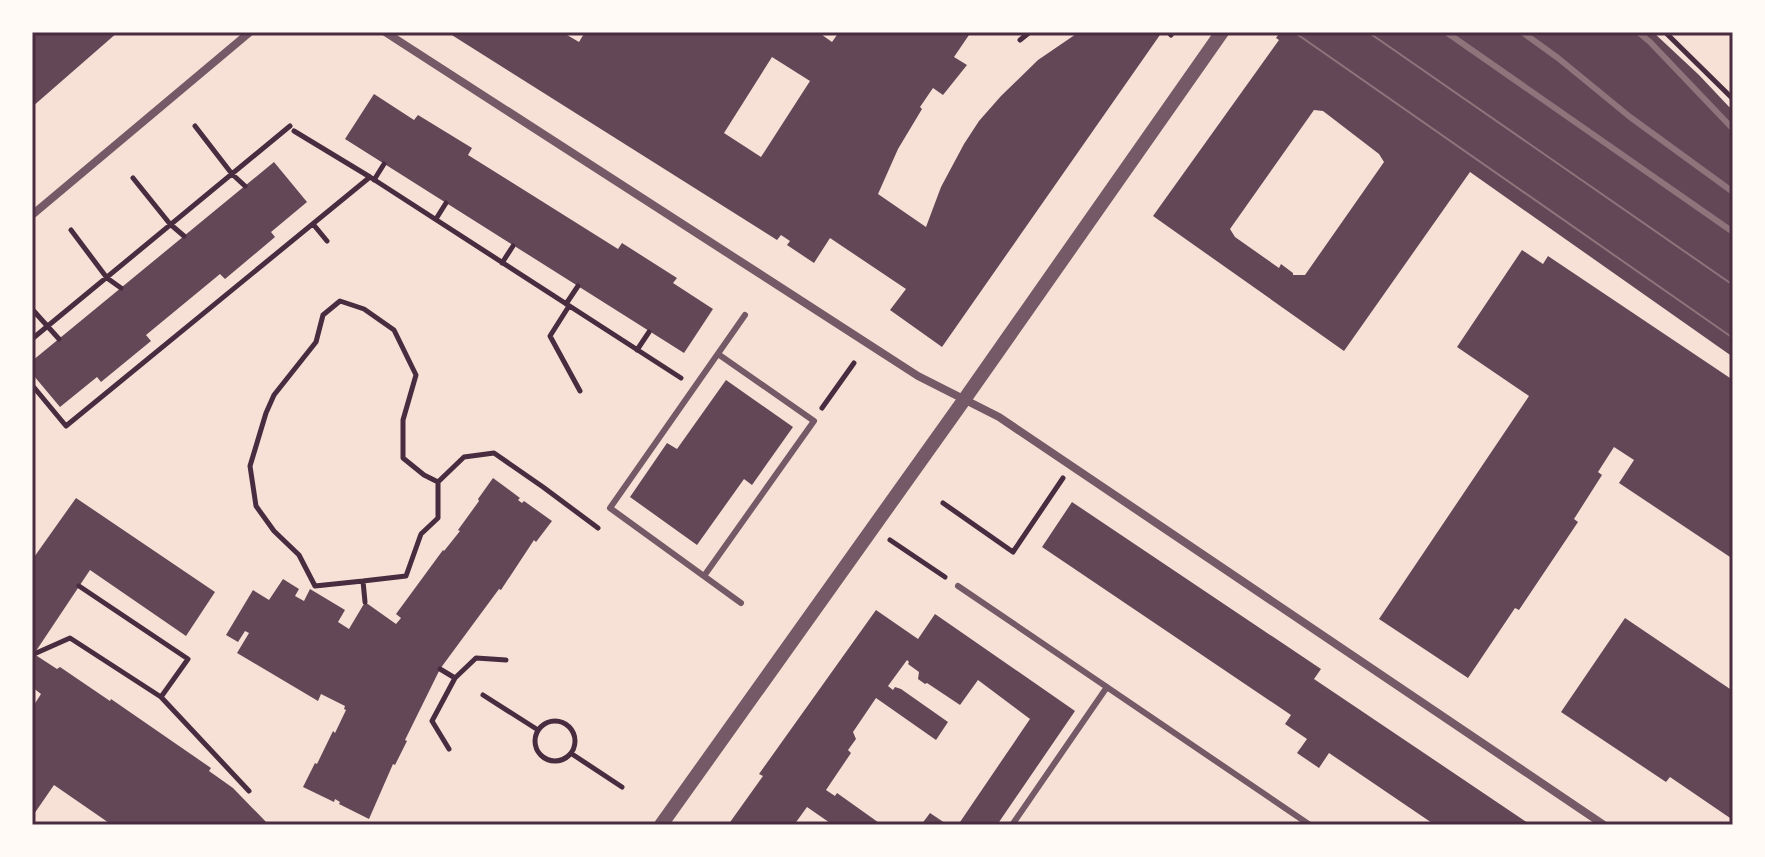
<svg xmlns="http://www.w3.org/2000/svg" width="1765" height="857" viewBox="0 0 1765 857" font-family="Ubuntu,sans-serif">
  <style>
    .building { fill: #644757; fill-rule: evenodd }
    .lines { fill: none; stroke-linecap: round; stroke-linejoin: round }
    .path { stroke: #4a2c40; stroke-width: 5 }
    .service { stroke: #755966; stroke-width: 6 }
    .minor { stroke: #755966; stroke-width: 8 }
    .tertiary { stroke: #755966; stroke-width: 14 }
    .tram { stroke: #8f747c; stroke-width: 2 }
    .rail { stroke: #8f747c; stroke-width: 6 }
    .neatline { fill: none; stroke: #4a2c40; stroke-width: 3 }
  </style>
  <rect width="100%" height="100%" fill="#f7e1d7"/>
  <path class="building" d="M32 32H118L32 107Z
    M447 32H562L579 42 585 32H818L832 42 839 32H971L954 57 967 65 943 95 933 88 920 107 922 109 898 149 878 194 926 227 941 187 964 144 979 121 1001 96 1038 60 1079 32H1162L942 347 890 310 906 289 830 238 814 263 787 245 790 241 781 235 777 240ZM772 57 810 81 761 157 724 133Z
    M1280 32H1653L1699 75 1733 111V357L1470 172 1344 351 1153 216 1279 40 1276 38ZM1314 110 1323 111 1379 154 1384 162 1305 275H1293V273L1281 264 1279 268 1235 237 1230 229Z
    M374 94 414 120 418 115 472 148 468 155 618 249 622 243 677 278 673 283 713 309 684 353 345 139Z
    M274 162 307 202 271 232 275 237 225 279 220 274 146 335 151 341 101 382 97 377 60 407 34 376 32 378V361Z
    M1522 250 1543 264 1548 256 1733 380V559L1619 483 1634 460 1614 447 1598 472 1602 475 1574 519 1578 522 1519 610 1515 608 1468 678 1379 619 1529 396 1457 347Z
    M726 380 793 427 752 485 744 479 697 545 630 497 667 443 677 449Z
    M493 478 520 498 518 500 522 503 524 501 552 521 536 542 534 540 501 590 499 589 440 669 405 740 407 741 395 765 393 764 369 819 339 804 340 802 335 799 334 802 303 787 315 763 317 764 333 731 335 733 346 710 344 709 345 706 321 694 318 701 237 653 249 633 245 631 238 642 226 635 253 590 269 600 283 579 299 589 295 596 304 601 310 589 345 610 338 622 349 629 365 602 396 624 401 618 396 614 443 550 444 551 460 531 458 530 479 501 478 499Z
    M76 498 215 592 186 636 90 570 34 654 57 669 60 667 110 701 111 699 211 768 209 771 233 788 269 825H112L54 785 32 817V708L41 694 32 687V560Z
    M1072 502 1321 669 1314 679 1531 825H1435L1329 753 1319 768 1297 753 1307 739 1285 724 1291 715 1042 547Z
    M876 610 918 639 935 614 1075 711 997 825H958L1030 719 978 680 960 705 927 683 925 684 918 679 919 672 908 664 909 662 907 660 888 686 893 690 895 687 901 689 948 722 936 740 876 698 853 732 856 739 848 750 851 753 826 790 835 796 837 793 882 825H833L807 807 794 825H728L763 776 759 774Z
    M1625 618 1733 691V820L1670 777 1666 782 1561 712Z
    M930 813 948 825H921Z"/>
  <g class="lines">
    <path class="path" d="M1168 32 1171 35
      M1665 32 1733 99
      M1020 40 1030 32
      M195 126 232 174 245 186
      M294 131 370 177 681 378
      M133 178 170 224 184 236
      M374 180 384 164
      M436 219 446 203
      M313 224 327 241
      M71 230 107 278 121 288
      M502 263 513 246
      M566 304 578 286
      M569 306 550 336 580 391
      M32 309 59 339
      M32 339 290 126
      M637 350 649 332
      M32 385 66 426 370 177
      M822 408 854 363
      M943 503 1013 552 1063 478
      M890 540 945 577
      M363 581 315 586 299 555 274 531 256 506 250 466 266 413 274 395 316 342 323 315 340 301 364 309 394 330 416 375 403 420V458L424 475 438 482
      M79 586 188 659 161 697
      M365 602 363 581 406 576 421 534 438 518V482L464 457 494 453 543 487 598 528
      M34 654 70 638 161 697 249 791
      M440 669 455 678
      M483 695 538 730
      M535 741a20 20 0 1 1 40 0a20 20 0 1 1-40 0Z
      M449 749 432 721 455 678 476 658 506 660
      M572 754 622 787"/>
    <path class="service" d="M704 576 814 421 718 354
      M958 586 1310 825
      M741 603 610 508 745 315
      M1012 825 1107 687"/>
    <path class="minor" d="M385 32 918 376 999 417 1604 825
      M32 215 250 32"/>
    <path class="tertiary" d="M661 825 964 400 1222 32"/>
    <path class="tram" d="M1294 32 1733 338
      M1368 32 1733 285"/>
    <path class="rail" d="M1446 32 1733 232
      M1522 32 1558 58 1630 117 1733 192
      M1638 32 1650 42 1733 129"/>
  </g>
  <rect width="1765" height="857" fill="none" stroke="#fffaf5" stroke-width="68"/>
  <rect x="34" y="34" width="1697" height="789" class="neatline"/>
</svg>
